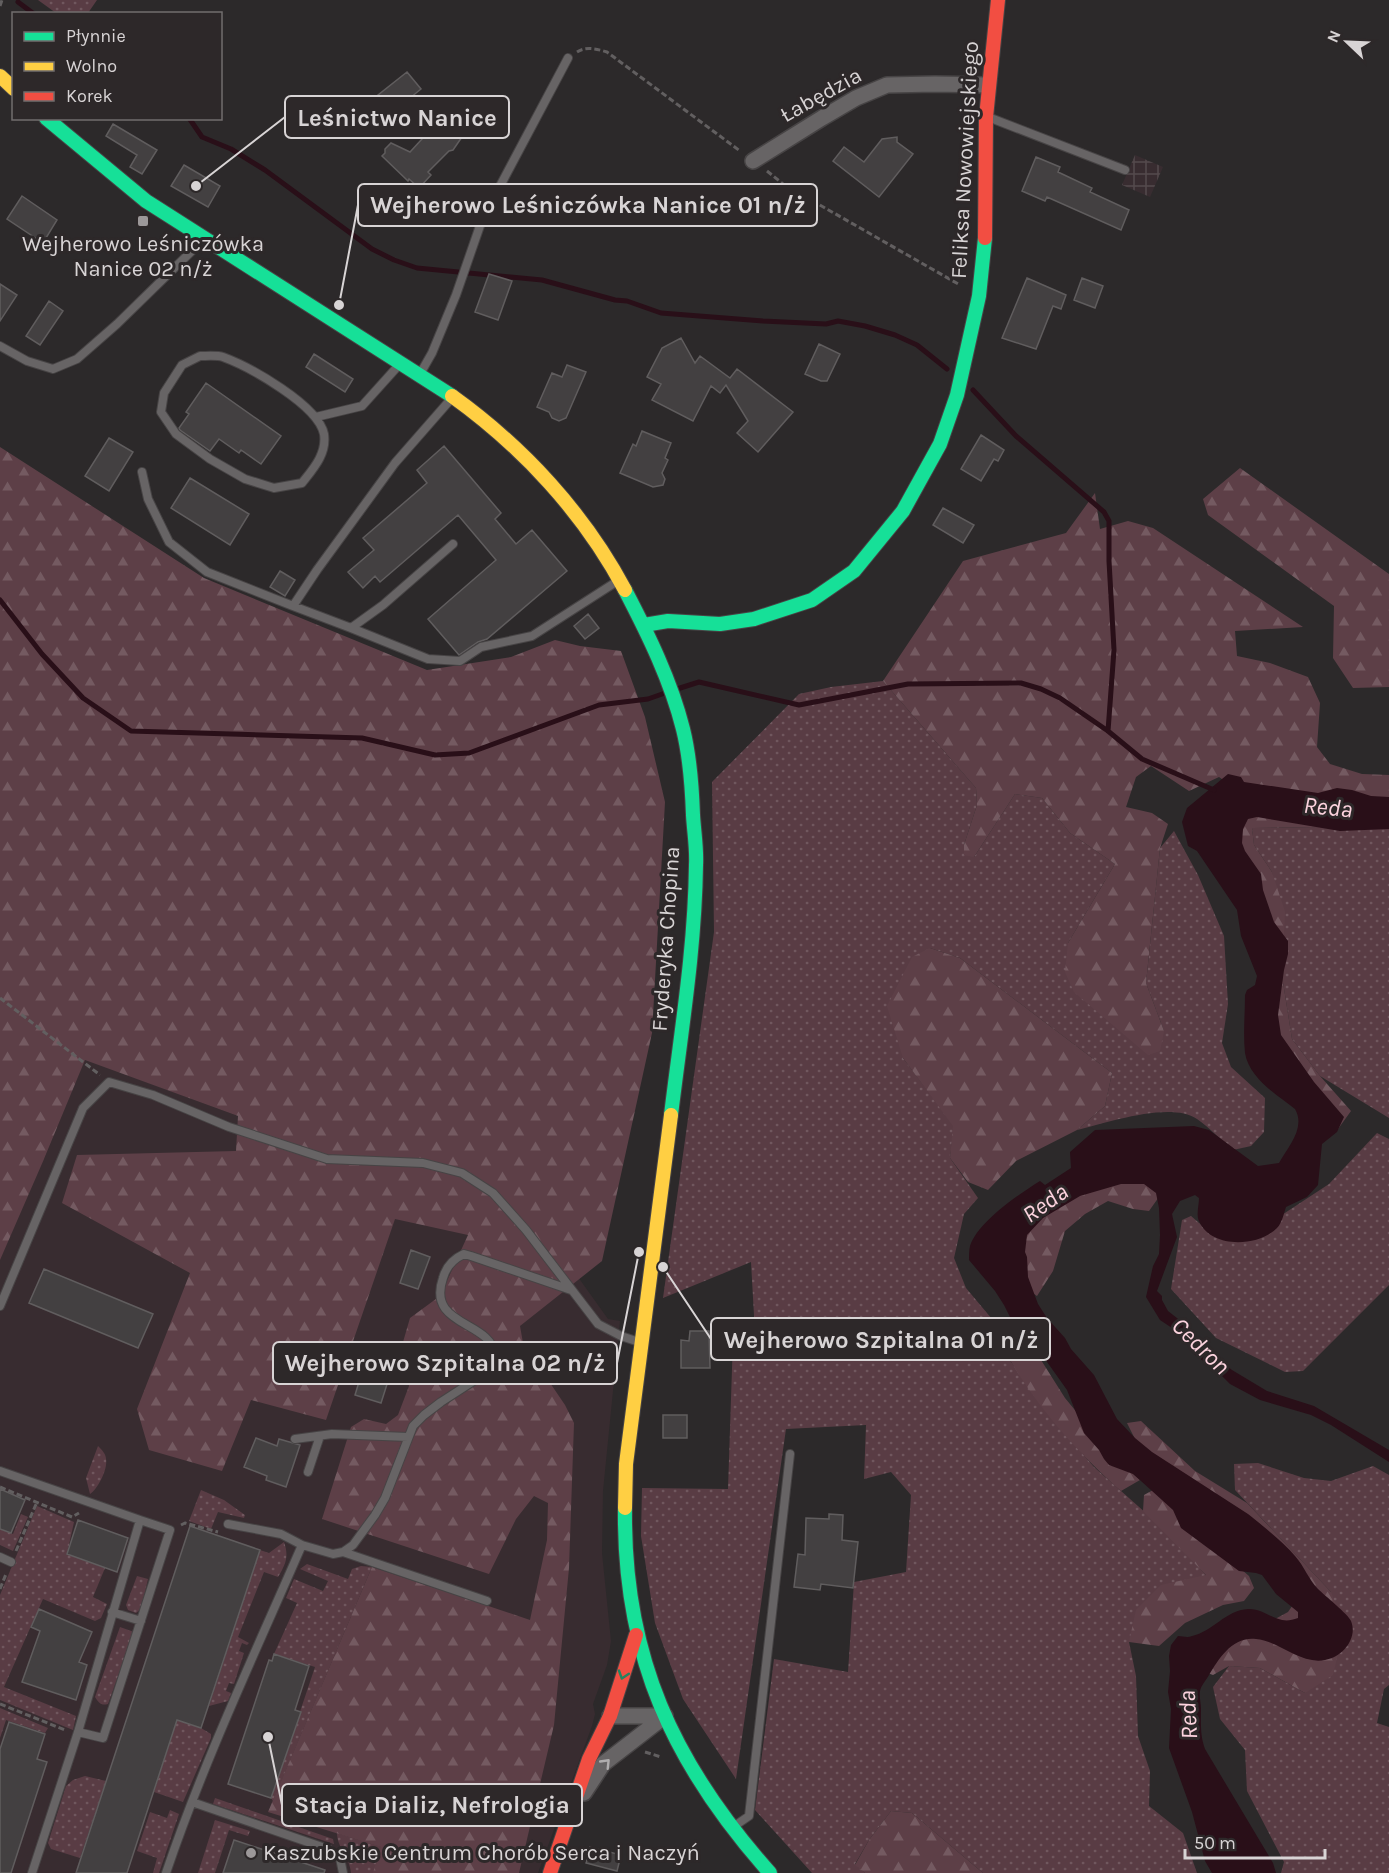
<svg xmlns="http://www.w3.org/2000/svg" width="1389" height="1873" viewBox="0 0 1389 1873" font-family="Karla,sans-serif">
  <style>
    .built { fill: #382c30 }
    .industrial { fill: url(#industrial-grid) }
    .grass { fill: url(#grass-dots) }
    .forest { fill: url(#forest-firs) }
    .water { fill: #290f18 }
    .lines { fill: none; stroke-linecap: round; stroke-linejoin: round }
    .stream { stroke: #290f18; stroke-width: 5 }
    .building { fill: #434041; stroke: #605d5e; stroke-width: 1.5 }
    .lane-casing { stroke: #474445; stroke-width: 10 }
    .street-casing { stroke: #474445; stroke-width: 18 }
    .fast-casing { stroke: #474445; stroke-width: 16 }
    .slow-casing { stroke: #474445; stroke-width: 16 }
    .jam-casing { stroke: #474445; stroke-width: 16 }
    .path { stroke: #625f60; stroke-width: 3; stroke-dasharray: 6 3; stroke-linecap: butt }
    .lane { stroke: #676465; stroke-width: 8 }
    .street { stroke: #676465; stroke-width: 15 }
    .fast { stroke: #16e098; stroke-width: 14 }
    .slow { stroke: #ffcf43; stroke-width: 14 }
    .jam { stroke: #f24e42; stroke-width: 14 }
    .oneway { stroke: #228460 }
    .oneway2 { stroke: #b0adae }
    .poi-dot { fill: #9c9899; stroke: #2d2829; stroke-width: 2 }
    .labels { text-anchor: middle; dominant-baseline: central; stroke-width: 6; stroke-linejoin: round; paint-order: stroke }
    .street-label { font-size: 22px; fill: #d8d4d5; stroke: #2d2829 }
    .poi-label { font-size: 22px; fill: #d8d4d5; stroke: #2d2829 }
    .water-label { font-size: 24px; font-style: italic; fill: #fcd3de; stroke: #2d2829 }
    .leader { fill: none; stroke: #d8d4d5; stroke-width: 2 }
    .callout-dot { fill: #d8d4d5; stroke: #2d2829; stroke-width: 2 }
    .callout { fill: #2d2829; stroke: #d8d4d5; stroke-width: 2 }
    .callout-label { font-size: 24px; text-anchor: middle; font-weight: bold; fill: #d8d4d5 }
  </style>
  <defs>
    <pattern id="industrial-grid" width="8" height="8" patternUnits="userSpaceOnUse" patternTransform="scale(1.5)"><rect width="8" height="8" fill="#382c30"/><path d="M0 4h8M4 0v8" fill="none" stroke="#544a4d"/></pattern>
    <pattern id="grass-dots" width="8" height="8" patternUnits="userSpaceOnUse" patternTransform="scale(1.5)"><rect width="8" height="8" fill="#593c44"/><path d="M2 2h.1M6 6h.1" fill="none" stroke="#70575e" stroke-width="1.8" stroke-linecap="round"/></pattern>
    <pattern id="forest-firs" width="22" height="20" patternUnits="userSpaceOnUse" patternTransform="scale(1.5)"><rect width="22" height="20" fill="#5d3f47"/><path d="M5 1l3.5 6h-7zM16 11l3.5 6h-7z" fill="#745a61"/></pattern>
  </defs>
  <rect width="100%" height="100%" fill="#2c292a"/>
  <path class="built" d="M85 1059 238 1116 568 1263 608 1319 620 1321 603 1491 602 1553 611 1641 607 1665 593 1704 595 1714 592 1726 538 1873H0V1154L44 1159Z"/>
  <path class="industrial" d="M1135 155 1163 167 1150 197 1122 185Z"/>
  <path class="grass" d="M38 0H97L88 13H56Z
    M883 681 976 788 977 805 964 845 974 857 1015 794 1042 798 1070 833 1115 864 1068 943 1164 1031 1146 983 1160 848 1174 831 1198 875 1224 936 1228 1004 1222 1043 1231 1067 1265 1098 1264 1132 1251 1146 1233 1150C1221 1140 1210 1128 1197 1119 1170 1101 1107 1123 1077 1130L1105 1106 1112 1073 960 958 930 948 903 1058 954 1126 950 1158 978 1198 964 1214 954 1258 966 1288 997 1325 1009 1359 1045 1410 1094 1467 1156 1522 1206 1575 1129 1642 1136 1676 1138 1736 1150 1771 1149 1806 1183 1833 1197 1873H983L912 1813 891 1811 869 1840 855 1864 865 1873H812L755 1810 774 1659 848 1672 854 1582 906 1572 911 1495 891 1472 864 1479 866 1425 786 1429 736 1779 683 1699 655 1623 641 1536 642 1488 728 1489 733 1339 755 1333 751 1262 663 1298 714 932 712 782 799 694 831 687Z
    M1389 826V1118L1320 1076 1292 1039 1282 976 1272 872 1254 845 1252 828Z
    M1377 1133 1389 1139V1285L1303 1371 1285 1372 1216 1338 1171 1289 1182 1220 1191 1216 1213 1235 1242 1241 1329 1184Z
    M98 1446C102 1450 106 1454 106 1459 108 1469 98 1489 90 1494L86 1478Z
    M1258 1463 1304 1478 1331 1481 1373 1466 1389 1475V1685L1384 1689 1377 1723 1389 1727V1873H1281L1284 1862 1247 1791 1245 1750 1220 1719 1213 1687 1229 1666 1260 1668 1305 1693 1331 1592 1235 1490 1234 1464Z
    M201 1490 224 1500 245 1515 244 1518 218 1512 211 1529 189 1521Z
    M37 1506 74 1522 67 1554 105 1568 93 1597 107 1604 101 1618 95 1621 43 1599 4 1687 76 1716 73 1730 0 1700V1595Z
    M21 1514 28 1517 13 1551 0 1545V1529L13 1534Z
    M284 1542C289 1556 286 1564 278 1577L264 1572 238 1637 249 1643 247 1645 242 1643 239 1651 244 1653 234 1684 229 1683 226 1691 231 1693 228 1701 209 1706 260 1550 269 1553Z
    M307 1564 348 1579 352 1569 361 1566 372 1567 273 1801 271 1798 315 1667 274 1654 297 1603 286 1598 294 1579 323 1591 328 1581 300 1569Z
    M137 1576 148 1579 141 1609 136 1613 128 1610 126 1605Z
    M120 1627 134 1632 108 1704C101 1706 99 1703 95 1697Z
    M0 1708 48 1728 45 1733 6 1720 0 1738Z
    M177 1720 201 1728 211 1734V1738L183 1802 154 1792Z
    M85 1776 106 1781 80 1858 51 1849 48 1843 66 1786 73 1780Z
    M215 1798 333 1839 334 1844 213 1804Z
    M170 1810 179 1814 159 1873H153L157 1858 137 1851 150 1812 167 1818Z
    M215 1820 250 1831 248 1836 229 1830 215 1873H198Z
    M337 1833 382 1847 374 1873H351C350 1857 337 1848 337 1833Z"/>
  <path class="forest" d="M0 447 204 578 427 670 511 657 555 640 580 646 621 651 645 717 665 802 652 1033 602 1261 520 1326 523 1343 565 1405 574 1423 569 1568 554 1725 519 1873H373L381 1847 268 1812 372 1567 530 1620 547 1540 548 1503 534 1496 516 1519 489 1574 322 1519 351 1427 364 1419 386 1424 398 1415 409 1386 401 1349 410 1318 440 1296 468 1235 395 1219 326 1420 251 1400 222 1471 149 1450 137 1409 190 1273 62 1203 77 1155 236 1151 238 1116 85 1060 44 1159 0 1260Z
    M1240 468 1389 574V687L1353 688 1333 658 1334 606 1208 515 1203 499Z
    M1095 493 1100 529 1128 521 1153 528 1303 627 1235 631 1237 656 1270 663 1308 677 1320 703 1317 747 1330 764 1362 774 1389 775V826L1252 828 1254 845 1272 872 1285 912 1282 976 1292 1039 1320 1076 1351 1111 1338 1129 1288 1073 1233 841 1244 794 1219 777 1189 791 1151 766 1136 777 1126 807 1152 813 1168 824 1160 848 1146 983 1164 1031 1160 1051 1148 1055 1074 992 1065 972 1068 943 1115 864 1070 833 1042 798 1015 794 974 857 964 855V845L977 805 976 788 883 681 963 561 1066 533Z
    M930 948 960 958 1112 1073 1105 1106 1077 1130 1016 1161 988 1190 968 1182 950 1158 953 1126 903 1058 887 1006 912 957Z
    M1178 1170 1149 1211 1133 1209 1108 1201 1085 1214 1065 1231 1053 1271 1037 1296 1014 1280 1019 1198Z
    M1007 1321 1029 1341 1065 1398 1111 1454 1140 1480 1121 1491C1080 1455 1038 1408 1010 1360 1004 1349 1001 1336 997 1325Z
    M1141 1421 1195 1471 1247 1503 1331 1592 1344 1627 1333 1675 1305 1693 1260 1668 1229 1666 1213 1675 1202 1671 1213 1653 1288 1612 1299 1596 1135 1439 1127 1423Z
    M1153 1490 1208 1541 1249 1576 1254 1588 1244 1601 1223 1605 1185 1623 1159 1646 1129 1642 1136 1610 1161 1585 1206 1575 1143 1511 1144 1495Z
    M891 1811 912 1813 983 1873H865L855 1865 869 1840Z"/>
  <path class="water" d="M1228 774 1241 777 1244 782 1318 793 1337 788 1352 790 1371 796 1389 797V829L1340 831 1257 817 1248 819 1243 829 1242 843 1245 851 1261 874 1263 890 1274 922 1288 941V954L1284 970 1278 1015 1281 1035 1314 1082 1344 1117 1337 1132 1322 1144 1318 1185 1307 1197 1286 1207C1284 1213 1282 1223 1277 1228 1258 1247 1211 1249 1199 1221 1196 1215 1199 1205 1199 1198L1195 1195 1180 1201 1172 1214 1177 1237 1157 1291 1162 1296V1300L1168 1311 1182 1322 1205 1349 1232 1370 1267 1391 1314 1406 1389 1450V1462L1331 1425 1311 1415 1260 1400 1230 1384 1218 1372 1195 1355 1191 1347 1172 1328 1160 1320 1146 1297 1153 1266 1159 1254 1160 1235 1159 1208 1156 1193 1144 1184H1121L1080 1196 1043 1218 1027 1235 1025 1252 1027 1257 1028 1277 1038 1304 1047 1318 1065 1338 1071 1349 1094 1375 1117 1419 1135 1438 1152 1452 1248 1514C1263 1526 1283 1542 1295 1556 1304 1566 1309 1580 1318 1589 1324 1595 1349 1615 1351 1621 1358 1638 1343 1657 1325 1660 1301 1665 1279 1641 1256 1639 1233 1636 1219 1658 1209 1675 1206 1680 1201 1686 1200 1691 1199 1697 1201 1703 1201 1709 1201 1724 1200 1735 1205 1749L1273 1863 1276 1873H1212L1205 1861 1192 1812 1169 1748 1171 1709 1168 1692 1170 1671 1169 1656 1171 1645 1178 1636C1183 1636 1187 1638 1192 1636 1212 1632 1226 1610 1248 1609 1267 1608 1276 1627 1298 1618V1612L1276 1594 1262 1575 1256 1573 1239 1571 1181 1528 1173 1510 1141 1481 1133 1474 1109 1465 1104 1459 1099 1450 1084 1433 1067 1390 1030 1338 1015 1327 1004 1305 995 1291 969 1260C969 1256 969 1250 970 1246 978 1222 1019 1194 1040 1181L1045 1185 1071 1168 1070 1152 1095 1130 1194 1126 1209 1130 1258 1166 1279 1163C1288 1147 1306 1128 1295 1109 1277 1095 1249 1078 1245 1053 1243 1034 1245 1014 1245 995L1247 990 1255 985 1257 976 1241 936 1237 910 1197 851 1188 846 1182 822 1187 808Z"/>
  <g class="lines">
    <path class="stream" d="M18 2 34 14
      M189 118 202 137 231 149 265 170 372 249 394 260 417 268 542 280 615 300 627 301 661 313 763 321 826 324 838 321 865 326 895 335 917 345 947 369
      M973 390 1016 436 1104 512 1109 521V561L1114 650 1108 731
      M0 600 42 654 83 698 131 731 362 738 435 755 469 753 599 705 648 699 665 693
      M677 689 699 682 799 705 908 684 1021 683 1041 689 1060 698 1108 731 1142 759 1214 790"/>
  </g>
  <path class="building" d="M407 72 421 89 377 125 363 107Z
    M444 115 464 134 453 150 449 151 428 172 431 175 419 188 409 179 408 181 382 156 385 153V149L391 143 410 152Z
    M113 124 157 150 142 174 130 167 137 155 106 136Z
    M897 137V142L913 154 879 197 833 161 844 147 864 162 882 139Z
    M1036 157 1060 167 1058 172 1092 188 1090 192 1129 210 1121 230 1047 197 1045 201 1022 191Z
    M184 165 220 186 208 207 171 186Z
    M22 196 57 220 43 243 7 219Z
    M489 274 512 281 498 320 475 312Z
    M1027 278 1066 295 1061 309 1053 306 1036 349 1002 338Z
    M1082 278 1103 286 1095 308 1074 300Z
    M0 284 17 295 0 321Z
    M49 301 63 311 40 345 26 336Z
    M681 338 695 363 700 356 730 378 737 369 793 412 758 452 737 433 748 421 726 385 720 393 711 386 693 421 652 400 661 384 647 377 662 348Z
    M819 344 840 354 827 381H821L805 374Z
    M314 354 353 379 345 392 306 367Z
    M567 365 586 372 566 418 559 421 552 418 549 412 537 407 552 373 562 377Z
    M206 383 281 436 261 464 241 450 239 453 219 439 210 451 180 430 179 428 189 414 186 412Z
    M642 431 671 443 665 458 668 460 662 473 665 479 663 485 653 487 620 473 633 444 636 446Z
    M981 435 1004 450 998 461 994 459 981 481 961 469Z
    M109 438 133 452 109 491 85 476Z
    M444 446 501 513 495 519 516 544 532 530 567 571 487 639 478 642 459 655 428 619 496 560 458 515 380 582 375 576 363 588 348 572 374 550 363 538 427 483 417 470Z
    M190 478 249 514 230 545 171 508Z
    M943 508 974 525 963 543 933 525Z
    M280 571 295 580 285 596 270 587Z
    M588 614 599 628 585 639 574 626Z
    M411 1250 430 1257 418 1289 400 1283Z
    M44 1269 153 1314 138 1348 29 1303Z
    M690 1331H709L710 1368H681V1340L689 1341Z
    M370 1346 397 1353 381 1403 355 1395Z
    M663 1415H687V1438H663Z
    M256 1438 277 1446 279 1439 300 1445 286 1487 266 1480 267 1476 244 1467Z
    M0 1489 25 1500 11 1533 0 1529Z
    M829 1514 843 1515 842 1540 858 1542 853 1588 821 1584 820 1590 794 1587 798 1554 805 1555 806 1518 829 1519Z
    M78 1520 128 1538 117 1572 67 1554Z
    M190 1526 260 1550 201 1728 177 1720 127 1873H76Z
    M39 1609 92 1632 79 1662 87 1665 76 1700 22 1682 40 1631 31 1627Z
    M274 1654 309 1666 295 1710 301 1712 271 1798 228 1784 269 1660 272 1661Z
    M9 1722 45 1734 37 1759 47 1762 11 1873H0V1749Z
    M234 1840 325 1870 324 1873H223Z
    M590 1847 621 1855 617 1871 586 1863Z"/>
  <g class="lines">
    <g class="lane-casing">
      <path id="lane" d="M988 117 1125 170
        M0 346 27 361 53 369 77 359 117 324 202 241
        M200 356C207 356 217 355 223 357 250 367 318 405 324 434 327 454 313 469 302 483L274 488 245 479 210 459 176 434 161 412 164 393 182 365Z
        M420 374 432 353 456 295 482 220 568 58
        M451 399 395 463 317 570 293 606 351 628 383 605 453 544
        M316 417 362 406 398 366
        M142 472 148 499 169 542 207 572 293 606
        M351 628 428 659 460 661 481 647 532 636 616 582
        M0 1306 83 1108 109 1082 153 1095 229 1127 327 1159 423 1163 462 1173 493 1193 526 1230 598 1324 621 1336 639 1342
        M295 1439 332 1434 408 1437
        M0 1471 140 1520 78 1732 32 1873
        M308 1472 320 1436
        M228 1524 281 1534 302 1545
        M343 1552 487 1601
        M0 1557 11 1562
        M112 1612 141 1621
        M78 1732 103 1738 170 1530 140 1520
        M192 1802 328 1849 340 1858 343 1873
        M733 1827 749 1816 790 1454
        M166 1873C204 1761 255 1653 302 1545L333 1554 343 1552 353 1545 375 1515 385 1498 413 1426 424 1415 441 1402 489 1371C493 1366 495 1362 495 1355 491 1320 426 1327 443 1278 446 1267 453 1259 464 1254L471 1256 571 1290"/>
    </g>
    <g class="street-casing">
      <path id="street" d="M753 161 822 118 856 98 887 85 935 84 988 85
        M610 1716H665
        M584 1793 603 1764 665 1716"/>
    </g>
    <g class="fast-casing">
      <path id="fast" d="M46 118 146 201 452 396
        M625 590C648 634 671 681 683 729 690 757 692 786 693 815 694 832 697 849 696 865 695 949 681 1032 671 1115
        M644 625 668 621 720 624 754 619 812 600 854 571 903 511 940 444 957 395 979 296 985 238
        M625 1508C623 1656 673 1764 770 1873"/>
    </g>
    <g class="slow-casing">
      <path id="slow" d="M0 76 14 89
        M452 396C523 447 584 513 625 590
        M625 1508 626 1464 671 1115"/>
    </g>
    <g class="jam-casing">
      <path id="jam" d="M985 238 986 117 998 0
        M550 1873 589 1759 610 1716 636 1635"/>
    </g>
    <path class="path" d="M0 6 2 0
      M577 52C586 46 597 49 607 52L740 151
      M767 171 783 184 960 285
      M0 998 100 1075
      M0 1487 72 1517 79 1513
      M181 1525 185 1523 218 1532
      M16 1551 37 1502
      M0 1589 6 1574
      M0 1704 65 1730
      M645 1752 661 1757"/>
    <use href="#lane" class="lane"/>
    <use href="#street" class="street"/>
    <use href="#fast" class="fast"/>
    <use href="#slow" class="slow"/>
    <use href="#jam" class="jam"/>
  </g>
  <defs><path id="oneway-chevron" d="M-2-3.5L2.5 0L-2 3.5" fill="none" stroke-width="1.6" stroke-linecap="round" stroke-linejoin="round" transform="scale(1.5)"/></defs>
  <use class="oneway" href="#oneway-chevron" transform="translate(623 1675) rotate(108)"/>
  <use class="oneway2" href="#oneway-chevron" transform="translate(606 1763) rotate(-46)"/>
  <g class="poi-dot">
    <rect x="137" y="215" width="12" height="12" rx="3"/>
    <circle cx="251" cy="1853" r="6"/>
  </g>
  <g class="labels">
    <g class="street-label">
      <text transform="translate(821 95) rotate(-29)">Łabędzia</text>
      <text transform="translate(965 160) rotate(-87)">Feliksa Nowowiejskiego</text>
      <text transform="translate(666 939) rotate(-86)">Fryderyka Chopina</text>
    </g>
    <g class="poi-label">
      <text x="143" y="244">Wejherowo Leśniczówka<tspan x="143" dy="25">Nanice 02 n/ż</tspan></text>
      <text x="263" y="1853" text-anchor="start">Kaszubskie Centrum Chorób Serca i Naczyń</text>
    </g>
    <g class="water-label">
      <text transform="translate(1328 807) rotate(6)">Reda</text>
      <text transform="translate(1045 1203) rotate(-35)">Reda</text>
      <text transform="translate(1201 1346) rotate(44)">Cedron</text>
      <text transform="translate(1188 1715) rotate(-93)">Reda</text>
    </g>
  </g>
  <path class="leader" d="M196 186L285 117M339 305L358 205M663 1267L711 1339M639 1252L617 1363M268 1737L282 1805"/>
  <g class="callout-dot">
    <circle cx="196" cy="186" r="6"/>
    <circle cx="339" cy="305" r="6"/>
    <circle cx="663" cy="1267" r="6"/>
    <circle cx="639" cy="1252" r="6"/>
    <circle cx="268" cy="1737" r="6"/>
  </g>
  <g class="callout">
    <rect x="285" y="96" width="224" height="42" rx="6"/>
    <rect x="358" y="184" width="459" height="42" rx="6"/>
    <rect x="711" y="1318" width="339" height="42" rx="6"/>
    <rect x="273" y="1342" width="344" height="42" rx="6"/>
    <rect x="282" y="1784" width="300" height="42" rx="6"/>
  </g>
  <g class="callout-label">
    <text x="397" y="126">Leśnictwo Nanice</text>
    <text x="588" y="213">Wejherowo Leśniczówka Nanice 01 n/ż</text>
    <text x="881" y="1348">Wejherowo Szpitalna 01 n/ż</text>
    <text x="445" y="1371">Wejherowo Szpitalna 02 n/ż</text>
    <text x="432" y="1813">Stacja Dializ, Nefrologia</text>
  </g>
  <rect x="12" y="12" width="210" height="108" fill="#2d2829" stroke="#716d6e" stroke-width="1.5"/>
  <rect x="24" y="32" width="30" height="9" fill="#16e098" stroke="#716d6e" stroke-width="1.5"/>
  <text x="66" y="42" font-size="18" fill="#d8d4d5">Płynnie</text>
  <rect x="24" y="62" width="30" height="9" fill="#ffcf43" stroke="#716d6e" stroke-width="1.5"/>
  <text x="66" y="72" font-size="18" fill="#d8d4d5">Wolno</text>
  <rect x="24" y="92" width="30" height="9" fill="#f24e42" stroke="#716d6e" stroke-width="1.5"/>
  <text x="66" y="102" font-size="18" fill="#d8d4d5">Korek</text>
  <g transform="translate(1347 42) rotate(293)" stroke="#2d2829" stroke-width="4.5" paint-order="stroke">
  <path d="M0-4.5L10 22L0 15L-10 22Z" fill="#d8d4d5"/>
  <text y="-9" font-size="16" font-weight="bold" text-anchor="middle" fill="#d8d4d5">N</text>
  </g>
  <path d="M1185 1849v9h140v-9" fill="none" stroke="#d8d4d5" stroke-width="3"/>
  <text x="1194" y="1849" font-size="18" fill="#d8d4d5" stroke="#2d2829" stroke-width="4.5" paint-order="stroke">50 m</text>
</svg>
